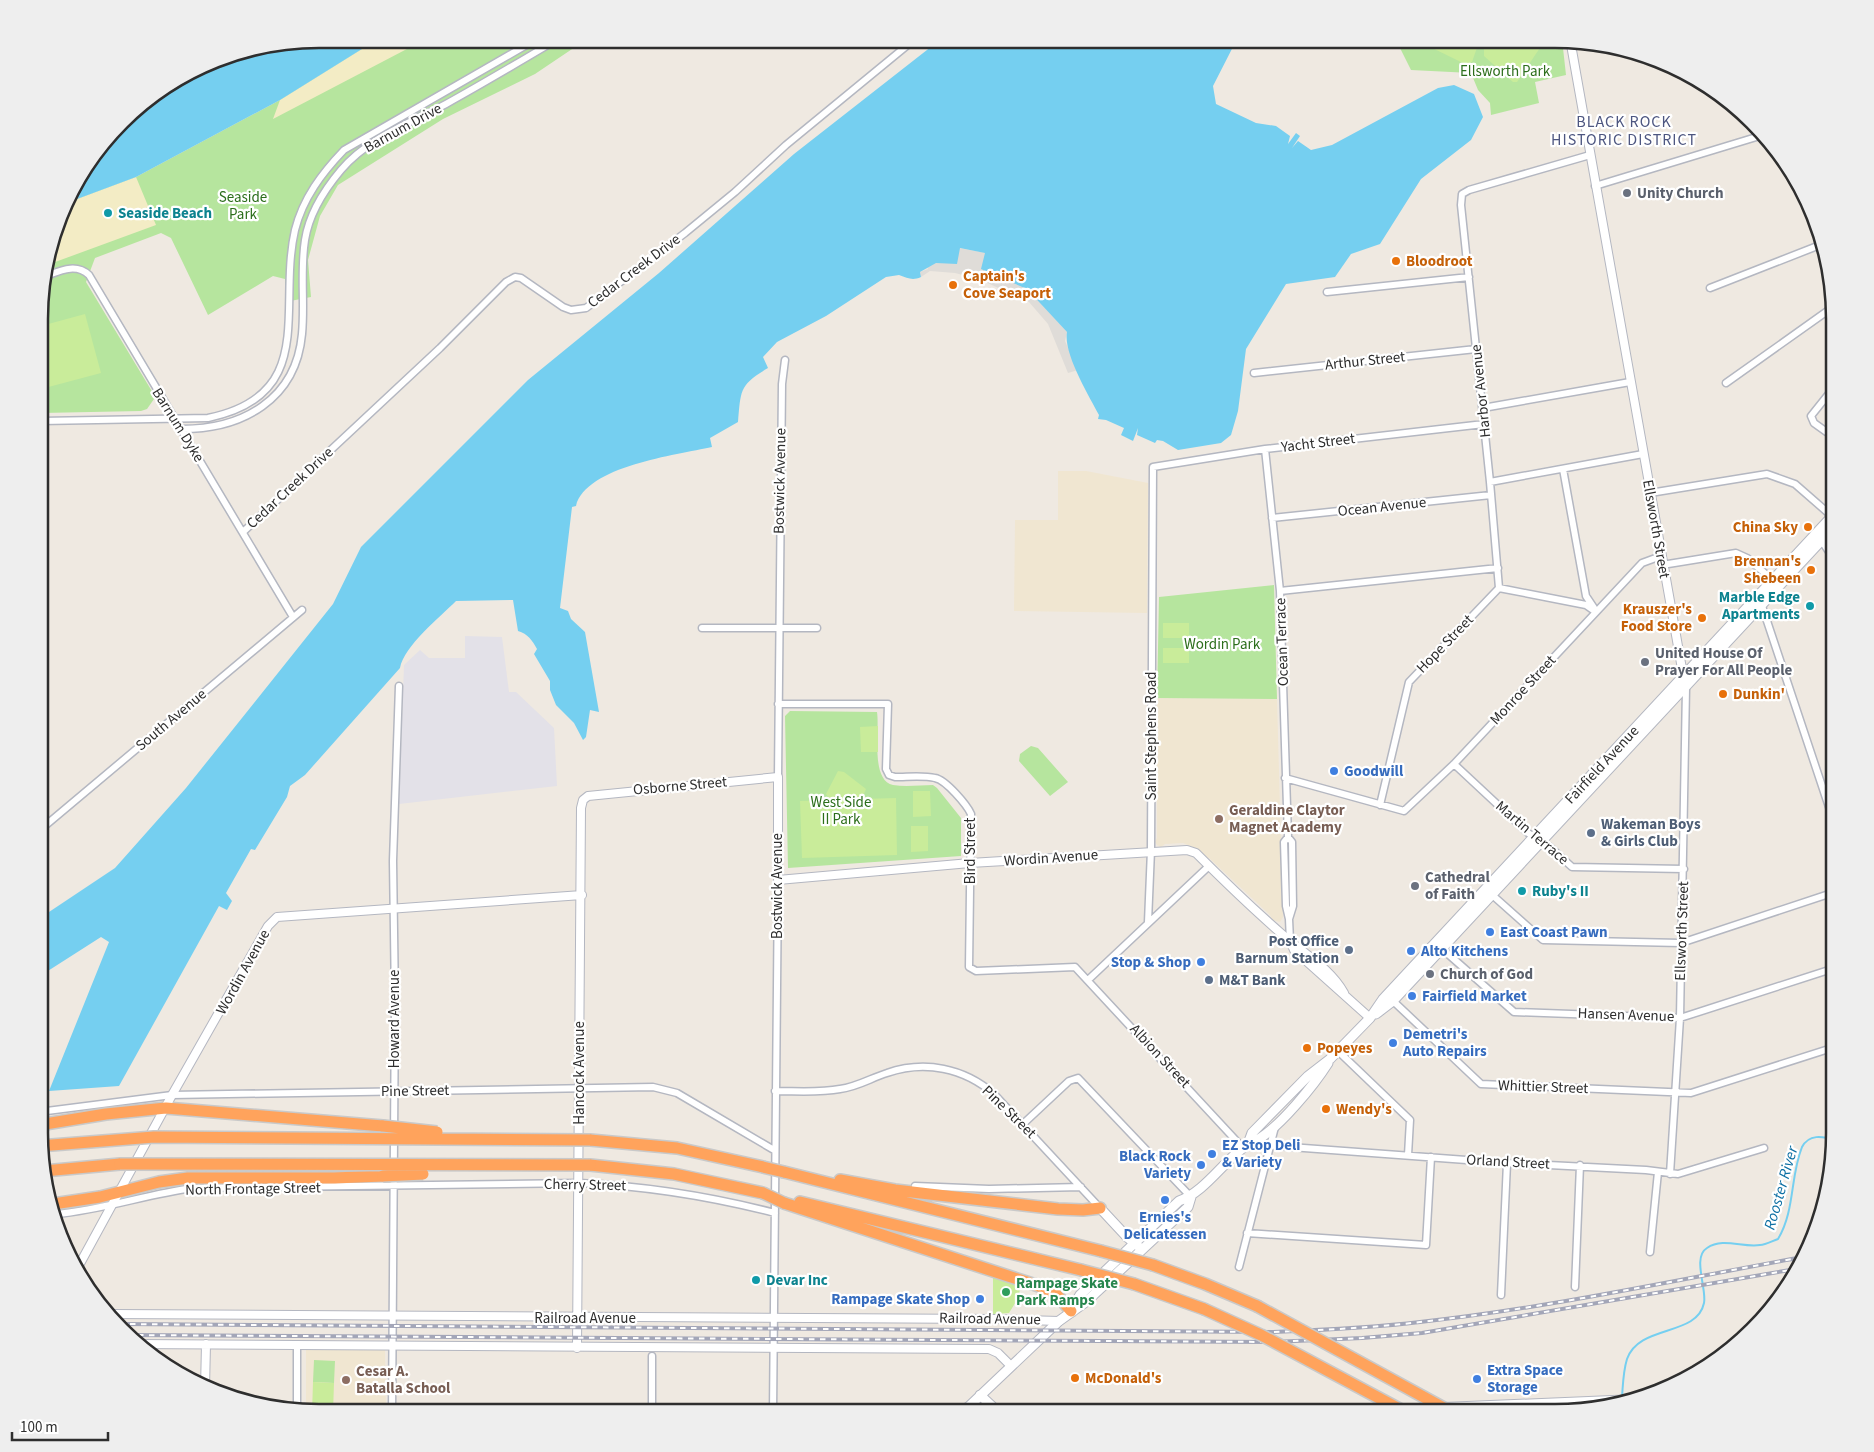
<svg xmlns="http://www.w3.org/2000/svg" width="1874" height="1452" viewBox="0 0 1874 1452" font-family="'Source Sans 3',sans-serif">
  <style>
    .industrial { fill: #e3e1e8 }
    .education { fill: #f0e6d1 }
    .green { fill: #b6e59e }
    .sand { fill: #f3ecc5 }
    .pitch { fill: #c9ec9a }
    .plaza { fill: #dfdcd8 }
    .water { fill: #75cff0 }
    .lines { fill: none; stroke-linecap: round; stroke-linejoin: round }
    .stream { stroke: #75cff0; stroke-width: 2 }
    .minor-casing { stroke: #b4b7c1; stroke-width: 9 }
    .tertiary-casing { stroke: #b4b7c1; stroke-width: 10 }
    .secondary-casing { stroke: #b4b7c1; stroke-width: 11 }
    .motorway-casing { stroke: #c9c9c9; stroke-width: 14 }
    .minor { stroke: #fff; stroke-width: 6 }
    .tertiary { stroke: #fff; stroke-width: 8 }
    .secondary { stroke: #fff; stroke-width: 9 }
    .motorway { stroke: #ffa35c; stroke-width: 11 }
    .rail-casing { stroke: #a3a6b8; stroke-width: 4 }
    .rail { stroke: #fff; stroke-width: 2; stroke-dasharray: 5.5; stroke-linecap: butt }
    .motorway-bridge-casing { stroke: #c9c9c9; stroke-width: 14; stroke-linecap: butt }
    .motorway-bridge { stroke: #ffa35c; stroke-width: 11 }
    .worship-dot { fill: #6b7280; stroke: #fff; stroke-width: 2 }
    .culture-dot { fill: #0f9aa8; stroke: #fff; stroke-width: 2 }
    .food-dot { fill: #e8710a; stroke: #fff; stroke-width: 2 }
    .shop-dot { fill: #3f7fe0; stroke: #fff; stroke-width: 2 }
    .education-dot { fill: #8d6e63; stroke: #fff; stroke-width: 2 }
    .service-dot { fill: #5c6f8a; stroke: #fff; stroke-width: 2 }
    .leisure-dot { fill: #2e9e5b; stroke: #fff; stroke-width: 2 }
    .labels { text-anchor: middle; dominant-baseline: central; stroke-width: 4.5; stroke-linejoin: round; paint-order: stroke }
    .park-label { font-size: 15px; fill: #2c6e1b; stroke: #fff }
    .street-label { font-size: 15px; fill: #2e2e2e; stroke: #fff }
    .worship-label { font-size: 15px; font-weight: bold; fill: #5b616d; stroke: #fff; text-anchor: start }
    .culture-label { font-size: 15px; font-weight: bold; fill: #0d838f; stroke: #fff; text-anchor: start }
    .food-label { font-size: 15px; font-weight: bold; fill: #c56008; stroke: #fff; text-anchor: start }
    .shop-label { font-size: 15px; font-weight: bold; fill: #366cbe; stroke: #fff; text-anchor: start }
    .education-label { font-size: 15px; font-weight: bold; fill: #785e54; stroke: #fff; text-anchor: start }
    .service-label { font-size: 15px; font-weight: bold; fill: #4e5e75; stroke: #fff; text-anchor: start }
    .leisure-label { font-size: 15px; font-weight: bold; fill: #27864d; stroke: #fff; text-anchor: start }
    .neighbourhood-label { font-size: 16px; letter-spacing: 1px; fill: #4d5680; stroke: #fff }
    .water-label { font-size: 16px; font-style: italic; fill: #0d6fa3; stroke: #fff }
    .rim { fill: none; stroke: #2e2e2e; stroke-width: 2.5 }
  </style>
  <rect width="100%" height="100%" fill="#efe9e1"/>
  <path class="industrial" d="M465 636 502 637 509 692H516L554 728 557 786 399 804 404 665 420 650 429 658H465Z"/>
  <path class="education" d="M1058 471H1086L1148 483 1147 613 1014 611 1015 520H1058Z
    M1157 698 1277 699 1283 917 1280 922 1272 920 1270 915 1209 858H1205L1193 847 1183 843 1165 844 1161 847 1157 845 1155 842 1157 838V799L1155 795V763L1158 760V727L1155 723Z
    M306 1348 385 1349 386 1413H301L281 1408H306Z"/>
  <path class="green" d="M378 39H587L535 74 443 119 338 185 320 216 308 260 311 297 285 302V279L273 276 208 315 171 238 161 233 95 258 86 282 153 393 154 399 147 409 141 411 41 413V282L69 202 136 177 280 100Z
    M1404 39H1562L1566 75 1535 82 1539 103 1491 115 1490 103 1478 90 1471 73 1411 70 1399 46Z
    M1274 585 1277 699 1157 698 1159 597Z
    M790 711 877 712C880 731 870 780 893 785 906 787 921 785 933 785L937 788 961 818V856L788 868 785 716Z
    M1031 746 1038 748 1068 782 1050 796 1019 761 1020 754Z
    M314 1360 335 1361 334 1383 313 1382Z"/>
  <path class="sand" d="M378 39H426L273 119 280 100Z
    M136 177 156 225 47 265 69 202Z"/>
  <path class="pitch" d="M1419 39H1480L1472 62 1465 64 1418 41Z
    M1488 39H1546L1517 82H1513L1484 56V45Z
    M85 314 101 373 41 389V326Z
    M1163 623H1189V638H1163Z
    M1163 648H1189V663H1163Z
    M878 726V752H861L860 727Z
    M838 771 844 772 866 789 862 799 896 798 897 855 802 858 800 801 830 800 826 794Z
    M913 791H930L931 816 913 817Z
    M911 826H928V851L911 852Z
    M993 1277 1020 1286 1019 1297 1009 1313 993 1314Z
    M313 1382 334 1383 333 1413H312Z"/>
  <path class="plaza" d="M904 203 959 248 986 253 1029 290 1067 332 1065 341 1078 370 1068 373 1048 324 1029 302 981 280 982 275 975 273 974 278 955 273 930 271 921 277 920 272 928 269Z"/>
  <path class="water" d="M319 39H378L280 100 136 177 69 202 76 179 134 108 229 54Z
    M941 39H1237L1213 86 1216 104 1256 123 1276 126 1290 136 1288 144 1296 133 1300 136 1292 148 1298 141 1311 150 1332 145 1438 88 1454 85 1474 94 1483 117 1471 140 1421 179 1380 244 1351 254 1335 277 1286 284 1246 349 1238 411 1231 435 1221 443 1178 450 1163 441 1157 440 1155 443 1137 435 1138 428 1133 441 1121 435 1124 428 1106 420 1098 419 1099 415C1089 396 1063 353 1067 332L1027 289 981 269 985 253 960 248 957 264 936 263 920 272 921 277C912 281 908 278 899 275L886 277 826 316 777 342 763 357 768 368C739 385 741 390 738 422L710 438 712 447C676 455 586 466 576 506L572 507 560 608 568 611 571 619 585 632 599 712 590 710 586 737 583 740 574 723 556 705 550 690V681L534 654 537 649C532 640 528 634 518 631L513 600 456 601C440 617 404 646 400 668L305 775 290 786 287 797 255 850 251 849 226 893 232 901 227 910 219 906 119 1086 49 1091 109 942 101 937 40 976V918L115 868 186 788 333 604 361 547 528 380 659 273 794 154Z"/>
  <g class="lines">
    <path class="stream" d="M1622 1397C1623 1385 1623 1372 1627 1359 1639 1324 1697 1337 1704 1303 1707 1289 1692 1257 1707 1248 1723 1237 1743 1248 1760 1245 1766 1245 1772 1241 1778 1239 1795 1211 1790 1177 1802 1147 1809 1134 1822 1136 1835 1140"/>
    <g class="minor-casing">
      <path id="minor" d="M1356 40 1357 39
        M1595 186 1763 135
        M43 277C58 272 75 262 89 275L293 617
        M1710 288 1820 245
        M1327 292 1469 277
        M1254 373 1476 349
        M1726 383 1833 307
        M1483 408 1630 382
        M41 421 208 418C319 395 277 308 295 230 303 198 322 173 344 150L537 39
        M182 429C242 429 296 400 302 334 305 303 300 271 305 240 309 214 325 189 341 170 368 138 410 123 446 104 484 83 521 61 558 39
        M1835 438 1814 423 1811 416 1835 386
        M1265 449 1280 591 1288 837 1292 842 1293 906 1289 919
        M1563 469 1586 596 1594 608
        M1490 482 1643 454
        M1650 493 1767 474 1795 484 1834 518
        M1272 518 1491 495
        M243 532 440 348 506 282 515 277 521 278 563 307 571 310 586 308 685 233 735 192 786 145 915 39
        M1820 538 1835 561
        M1662 565 1736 553 1747 558 1775 582
        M1499 588 1490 482 1461 205 1462 194 1469 190 1590 155
        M1280 591 1498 568
        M1759 604 1762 606 1835 825
        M702 628H817
        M778 704H888L886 769 889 775 895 777C908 777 923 775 935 778 946 780 967 805 971 814L969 967 976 971 1075 967 1243 1148
        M1454 764 1528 833 1550 847 1572 867 1684 869
        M778 777 782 384 785 360
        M1285 778 1404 811 1454 764 1642 563 1661 556
        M1380 805 1409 682 1499 588 1586 605 1596 612
        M40 830 302 610
        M1288 837 1284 842 1286 906 1289 919 1290 941
        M1490 893 1543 940 1681 943 1835 892
        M1148 922 1151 850 1153 467 1265 449 1484 424
        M1440 947 1514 1012 1680 1018 1835 968
        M1088 980 1209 866
        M1391 999 1481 1084 1691 1093 1835 1047
        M1338 1051 1410 1120 1408 1155
        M775 1091C797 1091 819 1093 840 1089 857 1087 871 1078 887 1073 925 1060 964 1068 994 1094L1100 1208
        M39 1112 172 1095 653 1087 677 1093 774 1150
        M1023 1124 1069 1081 1078 1078 1191 1197
        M1251 1144 1507 1163 1646 1170 1678 1174 1764 1148
        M1670 1174 1680 1018 1686 688
        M915 1186 989 1189 1081 1187
        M56 1214C103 1210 147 1194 193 1188L579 1183C646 1186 709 1196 775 1213
        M1247 1233 1426 1245 1431 1157
        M1650 1252 1658 1172
        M1239 1267 1275 1127
        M1575 1287 1580 1165
        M1501 1295 1507 1163
        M297 1405V1345
        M392 1413 395 1002 393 861 399 686
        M652 1413V1356
        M773 1413 778 880"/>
    </g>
    <g class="tertiary-casing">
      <path id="tertiary" d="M1570 39 1684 680
        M1290 941 1294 950 1370 1018
        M77 1269 172 1095 268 926 277 917 582 895
        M111 1314 996 1319 1059 1321
        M135 1344 989 1349 998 1353 1011 1366
        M577 1348 581 808 583 800 588 796 778 777V880L970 863 1187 850 1196 853C1224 881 1253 909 1283 935 1304 954 1330 968 1344 993
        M205 1388 206 1344"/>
    </g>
    <g class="secondary-casing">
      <path id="secondary" d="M1376 1014 1393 1001 1835 526
        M1248 1144 1252 1133 1308 1076 1330 1059 1370 1018 1383 999 1835 513
        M1100 1208 1127 1237 1138 1246
        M1071 1311 1080 1295 1179 1201C1202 1193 1219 1168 1238 1152 1244 1146 1250 1144 1257 1140 1280 1127 1314 1085 1328 1063
        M980 1395 994 1408 1003 1410 1197 1413
        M968 1407 977 1413
        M962 1413 1059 1321 1087 1301 1175 1219 1188 1207 1191 1197
        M1313 1413 1624 1400"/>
    </g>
    <g class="motorway-casing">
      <path id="motorway" d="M39 1125 106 1114 166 1108 383 1126
        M590 1140 677 1148 763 1167
        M590 1165 674 1174 763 1193
        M44 1171 120 1164
        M784 1172 1101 1251
        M840 1180 895 1190 1058 1209 1083 1210 1100 1208
        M800 1202 1081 1270
        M784 1203 1042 1287 1057 1295 1071 1311
        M53 1204 100 1197 159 1182 188 1178H334L383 1176
        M1153 1265 1205 1284 1257 1306
        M1134 1284 1204 1309
        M1368 1413 1370 1412"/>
    </g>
    <use href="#minor" class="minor"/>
    <use href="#tertiary" class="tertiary"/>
    <use href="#secondary" class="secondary"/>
    <use href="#motorway" class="motorway"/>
    <g class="rail-casing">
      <path id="rail" d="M119 1324 1273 1332C1322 1330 1371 1328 1420 1322 1548 1308 1676 1280 1803 1257
        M127 1335 1273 1342 1362 1338 1422 1333 1796 1269"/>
    </g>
    <use href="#rail" class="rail"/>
    <g class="motorway-bridge-casing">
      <path id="motorway-bridge" d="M383 1126 437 1132
        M39 1146 154 1137 590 1140
        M120 1164 590 1165
        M763 1167 784 1172
        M383 1176 423 1174
        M763 1193 784 1203
        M1101 1251 1153 1265
        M1081 1270 1134 1284
        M1257 1306 1453 1413
        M1204 1309 1261 1335 1407 1413"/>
    </g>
    <use href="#motorway-bridge" class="motorway-bridge"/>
  </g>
  <g class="worship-dot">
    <circle cx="1627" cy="193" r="5"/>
    <circle cx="1645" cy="662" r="5"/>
    <circle cx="1415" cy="886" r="5"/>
    <circle cx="1430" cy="974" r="5"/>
  </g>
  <g class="culture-dot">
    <circle cx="108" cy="213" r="5"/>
    <circle cx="1810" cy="606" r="5"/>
    <circle cx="1522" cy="891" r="5"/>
    <circle cx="756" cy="1280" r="5"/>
  </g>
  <g class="food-dot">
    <circle cx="1396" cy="261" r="5"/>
    <circle cx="953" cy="285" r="5"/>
    <circle cx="1808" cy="527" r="5"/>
    <circle cx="1811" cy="570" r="5"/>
    <circle cx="1702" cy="618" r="5"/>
    <circle cx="1723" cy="694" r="5"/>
    <circle cx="1307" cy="1048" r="5"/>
    <circle cx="1326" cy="1109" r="5"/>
    <circle cx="1075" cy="1378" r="5"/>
  </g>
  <g class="shop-dot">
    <circle cx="1334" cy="771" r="5"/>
    <circle cx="1490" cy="932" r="5"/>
    <circle cx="1411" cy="951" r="5"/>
    <circle cx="1201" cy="962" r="5"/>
    <circle cx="1412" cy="996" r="5"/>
    <circle cx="1393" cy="1043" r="5"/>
    <circle cx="1212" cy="1154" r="5"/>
    <circle cx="1201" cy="1165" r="5"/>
    <circle cx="1165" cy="1200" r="5"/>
    <circle cx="980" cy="1299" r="5"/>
    <circle cx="1477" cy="1379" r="5"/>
  </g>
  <g class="education-dot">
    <circle cx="1219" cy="819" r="5"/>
    <circle cx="346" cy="1380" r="5"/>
  </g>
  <g class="service-dot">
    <circle cx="1591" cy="833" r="5"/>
    <circle cx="1349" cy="950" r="5"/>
    <circle cx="1209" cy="980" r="5"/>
  </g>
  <circle class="leisure-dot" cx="1006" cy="1292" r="5"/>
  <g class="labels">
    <g class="park-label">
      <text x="1505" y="71">Ellsworth Park</text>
      <text x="243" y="197">Seaside<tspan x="243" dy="17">Park</tspan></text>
      <text x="1222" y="644">Wordin Park</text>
      <text x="841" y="802">West Side<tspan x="841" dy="17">II Park</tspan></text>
    </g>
    <g class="street-label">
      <text transform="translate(403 128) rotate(-29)">Barnum Drive</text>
      <text transform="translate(634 271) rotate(-37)">Cedar Creek Drive</text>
      <text transform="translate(1365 361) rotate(-6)">Arthur Street</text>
      <text transform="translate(1481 391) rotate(-96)">Harbor Avenue</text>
      <text transform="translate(178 425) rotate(58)">Barnum Dyke</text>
      <text transform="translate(1318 443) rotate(-7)">Yacht Street</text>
      <text transform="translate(780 481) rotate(-89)">Bostwick Avenue</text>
      <text transform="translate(290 488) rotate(-43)">Cedar Creek Drive</text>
      <text transform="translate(1382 507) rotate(-6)">Ocean Avenue</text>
      <text transform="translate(1656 529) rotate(80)">Ellsworth Street</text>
      <text transform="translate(1282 642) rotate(-92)">Ocean Terrace</text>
      <text transform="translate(1445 644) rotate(-46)">Hope Street</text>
      <text transform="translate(1523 690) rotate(-47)">Monroe Street</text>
      <text transform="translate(171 720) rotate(-40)">South Avenue</text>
      <text transform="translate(1151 736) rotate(-90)">Saint Stephens Road</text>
      <text transform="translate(1602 765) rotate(-47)">Fairfield Avenue</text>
      <text transform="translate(680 786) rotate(-5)">Osborne Street</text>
      <text transform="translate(1532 833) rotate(40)">Martin Terrace</text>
      <text transform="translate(970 851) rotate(-90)">Bird Street</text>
      <text transform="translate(1051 858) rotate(-4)">Wordin Avenue</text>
      <text transform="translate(777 886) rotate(-90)">Bostwick Avenue</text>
      <text transform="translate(1682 931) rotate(-88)">Ellsworth Street</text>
      <text transform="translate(243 972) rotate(-61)">Wordin Avenue</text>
      <text transform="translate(1626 1015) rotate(2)">Hansen Avenue</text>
      <text transform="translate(394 1019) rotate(-90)">Howard Avenue</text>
      <text transform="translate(1160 1056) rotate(47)">Albion Street</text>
      <text transform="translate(579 1073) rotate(-90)">Hancock Avenue</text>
      <text transform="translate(1543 1087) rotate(2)">Whittier Street</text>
      <text transform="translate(415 1091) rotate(-1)">Pine Street</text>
      <text transform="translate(1009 1112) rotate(44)">Pine Street</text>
      <text transform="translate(1508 1162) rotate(3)">Orland Street</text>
      <text transform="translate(585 1185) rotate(1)">Cherry Street</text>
      <text transform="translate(253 1189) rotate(-1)">North Frontage Street</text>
      <text x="585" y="1318">Railroad Avenue</text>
      <text transform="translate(990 1319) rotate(1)">Railroad Avenue</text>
    </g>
    <g class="worship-label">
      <text x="1637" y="193">Unity Church</text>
      <text x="1655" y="653">United House Of<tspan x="1655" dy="17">Prayer For All People</tspan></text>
      <text x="1425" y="877">Cathedral<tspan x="1425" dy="17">of Faith</tspan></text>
      <text x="1440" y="974">Church of God</text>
    </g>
    <g class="culture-label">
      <text x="118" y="213">Seaside Beach</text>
      <text x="1800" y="597" text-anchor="end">Marble Edge<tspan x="1800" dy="17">Apartments</tspan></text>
      <text x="1532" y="891">Ruby's II</text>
      <text x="766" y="1280">Devar Inc</text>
    </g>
    <g class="food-label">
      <text x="1406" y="261">Bloodroot</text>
      <text x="963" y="276">Captain's<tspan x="963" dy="17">Cove Seaport</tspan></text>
      <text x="1798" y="527" text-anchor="end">China Sky</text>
      <text x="1801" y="561" text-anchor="end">Brennan's<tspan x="1801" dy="17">Shebeen</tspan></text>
      <text x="1692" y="609" text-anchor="end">Krauszer's<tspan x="1692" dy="17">Food Store</tspan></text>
      <text x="1733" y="694">Dunkin'</text>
      <text x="1317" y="1048">Popeyes</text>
      <text x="1336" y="1109">Wendy's</text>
      <text x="1085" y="1378">McDonald's</text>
    </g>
    <g class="shop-label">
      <text x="1344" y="771">Goodwill</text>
      <text x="1500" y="932">East Coast Pawn</text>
      <text x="1421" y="951">Alto Kitchens</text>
      <text x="1191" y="962" text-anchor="end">Stop &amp; Shop</text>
      <text x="1422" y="996">Fairfield Market</text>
      <text x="1403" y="1034">Demetri's<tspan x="1403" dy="17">Auto Repairs</tspan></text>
      <text x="1222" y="1145">EZ Stop Deli<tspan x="1222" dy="17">&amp; Variety</tspan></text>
      <text x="1191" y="1156" text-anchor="end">Black Rock<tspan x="1191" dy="17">Variety</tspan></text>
      <text x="1165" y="1217" text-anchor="middle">Ernies's<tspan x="1165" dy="17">Delicatessen</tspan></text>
      <text x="970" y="1299" text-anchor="end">Rampage Skate Shop</text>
      <text x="1487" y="1370">Extra Space<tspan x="1487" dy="17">Storage</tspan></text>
    </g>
    <g class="education-label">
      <text x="1229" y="810">Geraldine Claytor<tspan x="1229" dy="17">Magnet Academy</tspan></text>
      <text x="356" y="1371">Cesar A.<tspan x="356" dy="17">Batalla School</tspan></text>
    </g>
    <g class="service-label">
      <text x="1601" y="824">Wakeman Boys<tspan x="1601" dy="17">&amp; Girls Club</tspan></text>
      <text x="1339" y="941" text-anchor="end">Post Office<tspan x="1339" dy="17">Barnum Station</tspan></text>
      <text x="1219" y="980">M&amp;T Bank</text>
    </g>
    <g class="leisure-label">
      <text x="1016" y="1283">Rampage Skate<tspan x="1016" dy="17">Park Ramps</tspan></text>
    </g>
    <g class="neighbourhood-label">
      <text x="1624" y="122">BLACK ROCK<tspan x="1624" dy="18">HISTORIC DISTRICT</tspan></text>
    </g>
    <g class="water-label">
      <text transform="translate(1781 1188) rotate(-74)">Rooster River</text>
    </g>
  </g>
  <path d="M0 0H1874V1452H0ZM319 48H1555A271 271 0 0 1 1826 319V1133A271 271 0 0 1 1555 1404H319A271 271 0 0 1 48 1133V319A271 271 0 0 1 319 48Z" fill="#eee" fill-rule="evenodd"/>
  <path class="rim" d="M319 48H1555A271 271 0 0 1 1826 319V1133A271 271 0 0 1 1555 1404H319A271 271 0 0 1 48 1133V319A271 271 0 0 1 319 48Z"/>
  <path d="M12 1432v8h96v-8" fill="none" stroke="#2e2e2e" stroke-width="2.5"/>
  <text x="20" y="1432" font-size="15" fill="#2e2e2e" stroke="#ffffff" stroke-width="4" paint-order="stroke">100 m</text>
</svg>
